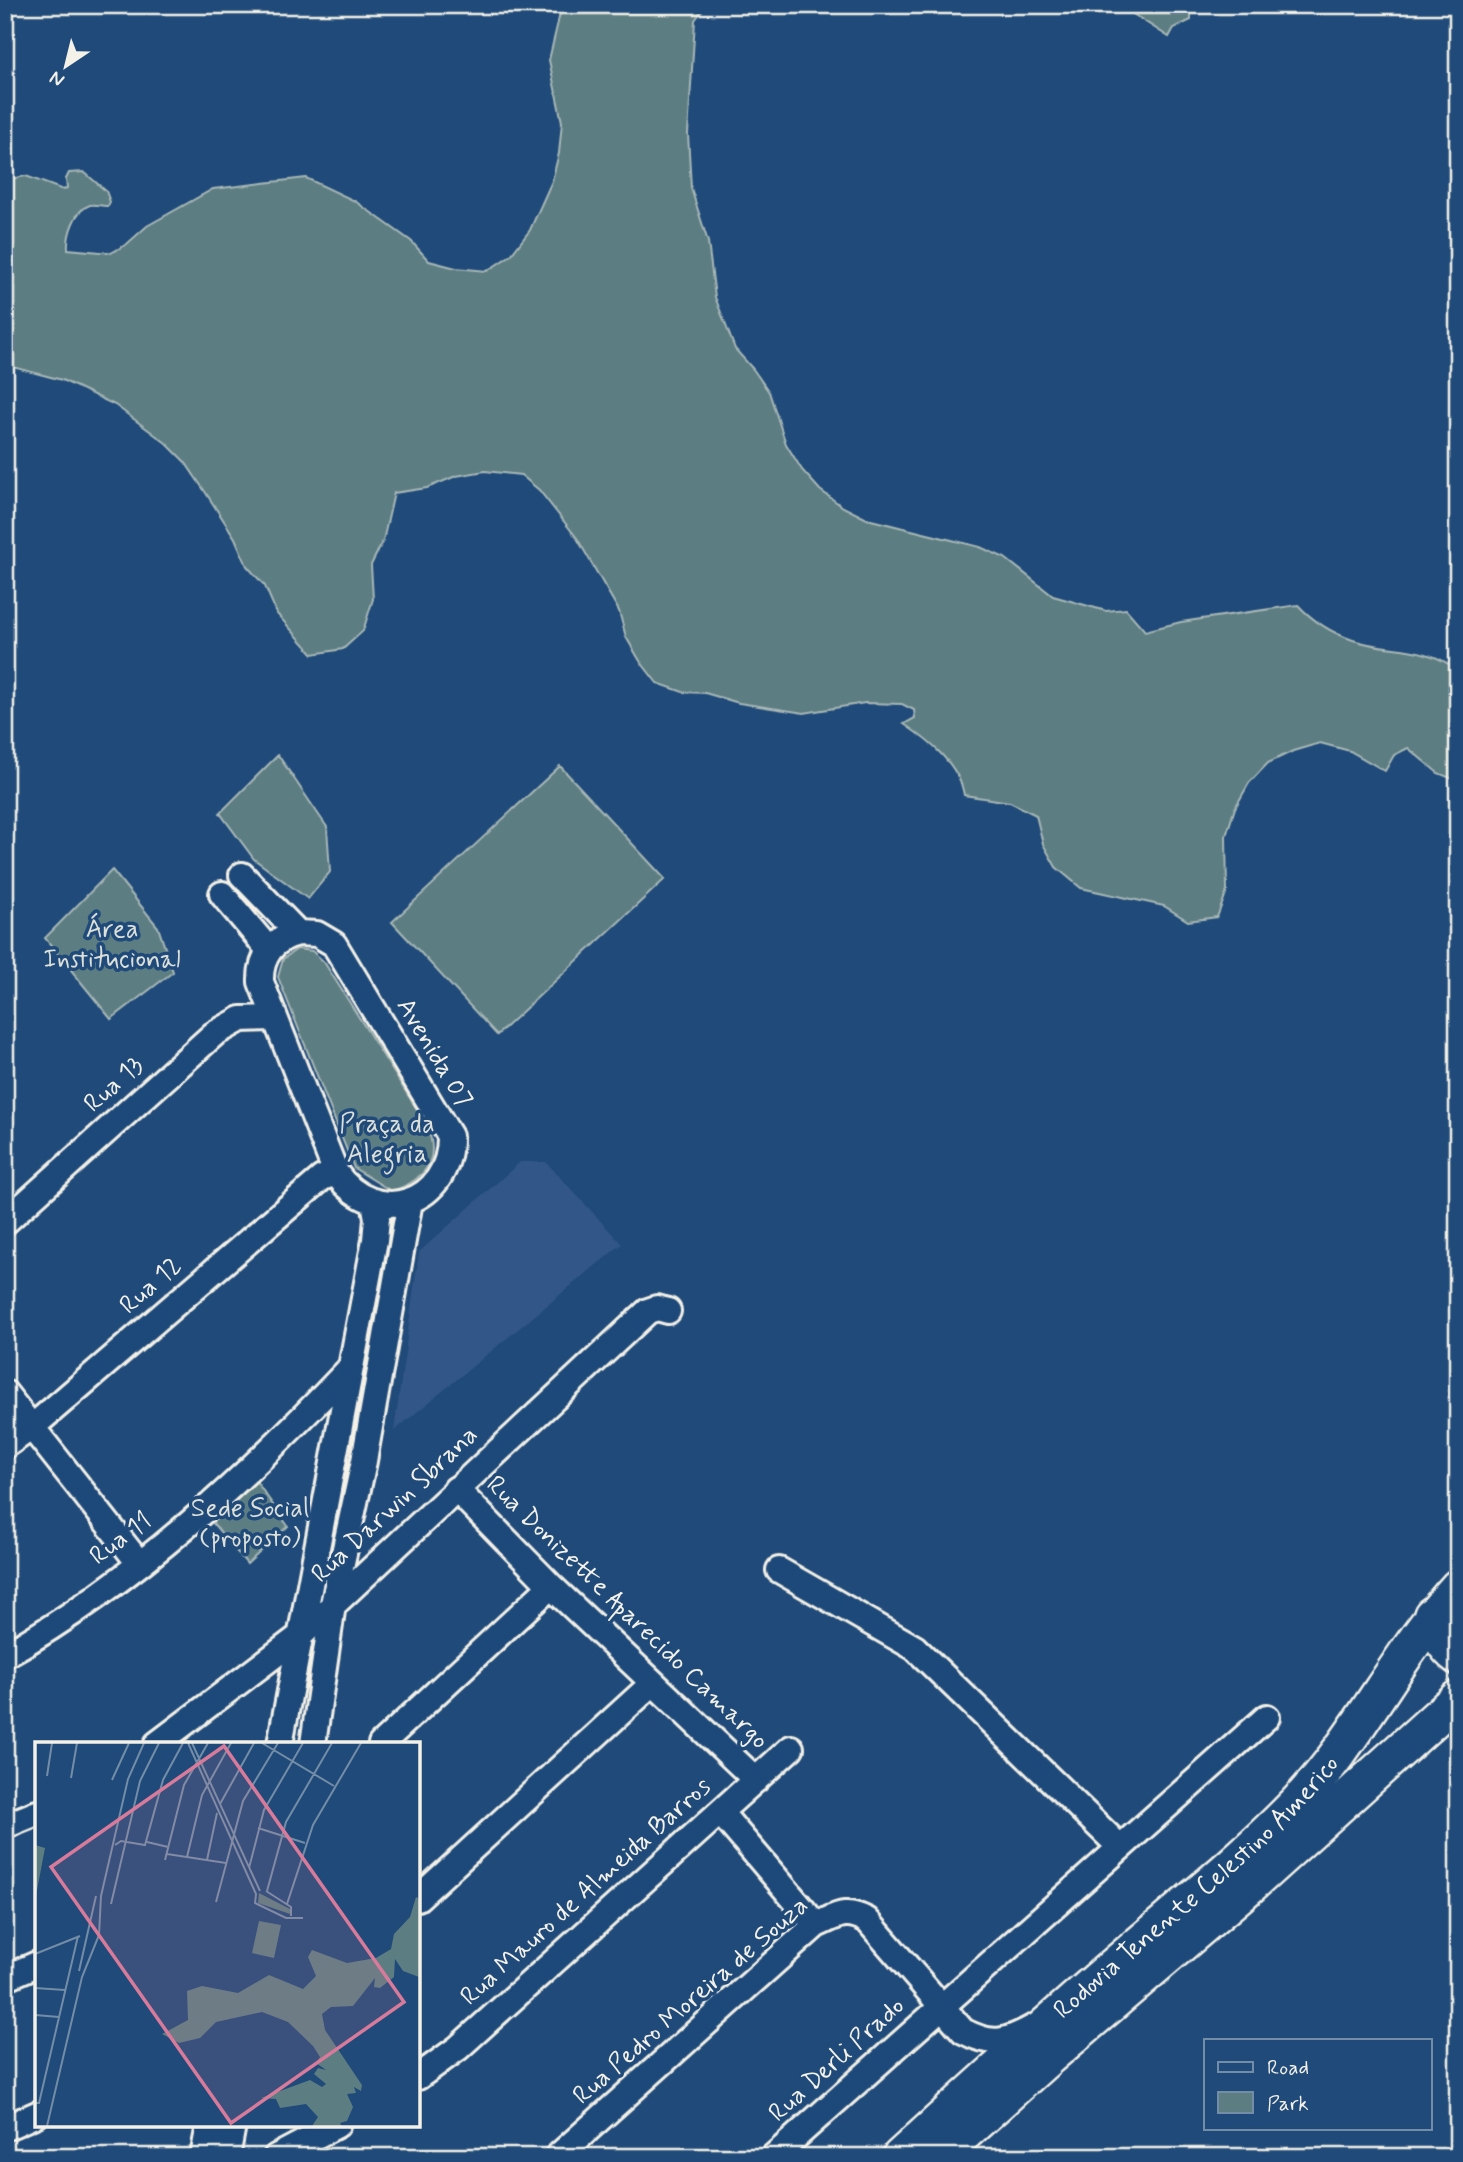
<svg xmlns="http://www.w3.org/2000/svg" width="1463" height="2162" viewBox="0 0 1463 2162" font-family="Mynerve,sans-serif">
  <style>
    .built { fill: #305787 }
    .green { fill: #5c7d82; stroke: #a8b7b5; stroke-width: 2 }
    .lines { fill: none; stroke-linecap: round; stroke-linejoin: round }
    .minor-casing { stroke: #f4f1e8; stroke-width: 30 }
    .highway-casing { stroke: #f4f1e8; stroke-width: 40 }
    .minor { stroke: #1f4a7a; stroke-width: 24 }
    .highway { stroke: #1f4a7a; stroke-width: 35 }
    .labels { text-anchor: middle; dominant-baseline: central; stroke-width: 7; stroke-linejoin: round; paint-order: stroke }
    .park-label { font-size: 26px; fill: #dde0d9; stroke: #1f4a7a }
    .street-label { font-size: 26px; fill: #f4f1e8; stroke: #1f4a7a }
    .inset-road { fill: none; stroke: #748da6; stroke-width: 2 }
    .view { fill: #d87a9a; fill-opacity: 0.15; stroke: #d87a9a; stroke-width: 3.5 }
    .inset-edge { fill: none; stroke: #f4f1e8; stroke-width: 3.5 }
  </style>
  <rect width="100%" height="100%" fill="#1f4a7a"/>
  <filter id="ink" filterUnits="userSpaceOnUse"><feTurbulence type="fractalNoise" baseFrequency=".0143" numOctaves="2"/><feDisplacementMap in="SourceGraphic" scale="14" xChannelSelector="R" yChannelSelector="G"/><feConvolveMatrix kernelMatrix="1 2 1 2 8 2 1 2 1" color-interpolation-filters="sRGB"/></filter>
  <g filter="url(#ink)">
    <path class="built" d="M520 1162H546L622 1244 394 1431 419 1252Z"/>
    <path class="green" d="M562 5H706L695 20 688 134 691 188 708 242 715 297 735 349 753 369 769 392 786 444 802 470 820 490 843 507 867 519 980 547 1005 558 1053 596 1106 611 1126 609 1145 631 1181 622 1298 605C1313 621 1332 633 1353 640 1392 653 1421 643 1458 670V781L1438 773 1408 748 1394 755 1385 771 1350 751 1320 743 1293 751 1268 763 1249 783 1235 808 1226 836 1227 891 1217 917 1188 921 1164 906 1081 888 1056 867 1043 844 1036 815 1010 802 964 795C959 764 929 741 904 724L915 718 914 710 902 704 865 703 804 713 739 703 705 693 683 692 657 683 640 661 626 637 619 611 577 538 539 490 521 475 485 471 456 476 427 488 394 493 383 541 371 565 373 599 363 631 343 649 313 654 277 614 265 586 247 566 235 538 204 490 185 462 166 443 115 405 62 380 5 365V180L26 176 63 190 67 188 66 179 69 173 84 172 106 191 110 202 108 206C103 206 95 204 90 205 74 210 67 236 68 249L111 253 127 244 147 226 213 189 306 178 355 201 411 241 429 261 456 268 487 271 511 255 530 230 552 181 559 153 562 122 549 60Z
      M1119 5H1185L1191 12V20L1174 28 1169 37Z
      M278 755 327 827 330 872 308 899 254 859 220 813Z
      M560 766 665 879 497 1035 392 922Z
      M112 870 158 927 173 972 111 1019 45 938Z
      M297 949 312 951 324 962 423 1119C426 1126 430 1133 431 1140 437 1168 414 1185 391 1191L354 1168 278 977 283 959Z
      M256 1481 288 1526 247 1564 212 1522Z"/>
    <g class="lines">
      <g class="minor-casing">
        <path id="minor" d="M242 875 298 933
          M222 894 269 950
          M298 933 317 934 334 944 450 1136C451 1204 376 1229 336 1173L261 982C260 957 273 939 298 933Z
          M5 1222 214 1034 241 1019 274 1018
          M5 1393 139 1563
          M5 1446 31 1428 322 1178 336 1173
          M456 1489 551 1586 756 1780
          M779 1570 915 1648 1120 1847
          M5 1655C136 1581 249 1475 351 1367
          M157 1744 300 1636 648 1311 657 1308 668 1311
          M280 1744 375 1240 377 1218 374 1202
          M313 1744 333 1604 364 1461 410 1201
          M381 1744 551 1586
          M720 1812 816 1925
          M5 1826 37 1813
          M418 1898 652 1684
          M5 1978 37 1964
          M418 2077 458 2048 791 1748
          M5 2128 37 2114
          M203 2157 209 2125
          M227 2157 233 2125
          M276 2157 337 2125
          M557 2157 816 1925C837 1916 845 1908 867 1920L963 2031C992 2046 1005 2043 1034 2027
          M773 2157 1267 1717"/>
      </g>
      <g class="highway-casing">
        <g id="highway">
          <path d="M1432 1615C1437 1632 1443 1646 1458 1657"/>
          <path id="s1" d="M900 2157C969 2094 1038 2031 1110 1969 1172 1915 1239 1863 1296 1804 1359 1738 1397 1654 1458 1587"/>
          <path d="M938 2157 1049 2057 1252 1884 1458 1698"/>
        </g>
      </g>
      <use href="#minor" class="minor"/>
      <use href="#highway" class="highway"/>
    </g>
  </g>
  <g class="labels">
    <g class="park-label">
      <text x="112" y="930">Área<tspan x="112" dy="30">Institucional</tspan></text>
      <text x="387" y="1125">Praça da<tspan x="387" dy="30">Alegria</tspan></text>
      <text x="250" y="1509">Sede Social<tspan x="250" dy="30">(proposto)</tspan></text>
    </g>
    <g class="street-label">
      <text transform="translate(434 1053) rotate(59)">Avenida 07</text>
      <text transform="translate(114 1085) rotate(-42)">Rua 13</text>
      <text transform="translate(151 1286) rotate(-41)">Rua 12</text>
      <text transform="translate(395 1505) rotate(-43)">Rua Darwin Sbrana</text>
      <text transform="translate(121 1539) rotate(-37)">Rua 11</text>
      <text transform="translate(627 1613) rotate(44)">Rua Donizette Aparecido Camargo</text>
      <text stroke="none"><textPath href="#s1" startOffset="401">Rodovia Tenente Celestino Americo</textPath></text>
      <text transform="translate(586 1892) rotate(-42)">Rua Mauro de Almeida Barros</text>
      <text transform="translate(691 2001) rotate(-41)">Rua Pedro Moreira de Souza</text>
      <text transform="translate(837 2060) rotate(-42)">Rua Derli Prado</text>
    </g>
  </g>
  <g transform="translate(35 1742)">
    <rect width="385" height="385" fill="#1f4a7a"/>
    <path d="M0 103 10 106 0 159ZM224 151 255 167V172L223 161ZM381 155 385 157 384 235 368 229 360 217 359 235 345 246 339 245 340 236 318 264 296 265 287 272 290 288 327 343 326 349 319 345 321 351 312 352 318 365 312 379 305 381 307 384H277L283 375 271 362 245 366 241 357 226 356 275 338 287 345 291 342 279 332 283 326 291 328 281 321 285 315 278 304 253 280 227 270 181 280 165 296 144 301 127 292 153 278 152 249 167 244 203 251 234 233 268 247 281 234 273 215 277 208 312 221 341 216 356 207 359 192 375 175ZM224 179 246 183 239 216 217 211Z" fill="#5c7d82"/>
    <path class="inset-road" d="M153 1 221 152 220 161 251 176H268M157 1 225 149M227 1 299 44M12 34 17 1M36 36 42 1M77 38 94 1M185 62 219 1M223 86 270 101M112 100 133 105M80 103 86 99 110 103 128 38 148 1M132 112 191 121M152 115 167 53 196 1M130 118 149 43 173 1M172 118 182 71M214 126 229 68 268 1M231 149 256 165V174M232 149 251 80 297 1M181 160 208 59 243 1M76 162 105 39 124 1M252 162 278 83 326 1M0 212 45 194M44 229 61 154M0 246 30 248M0 273 24 275M0 361H4L43 194M12 384 47 235 64 193 66 154 93 37 109 1"/>
    <path class="view" d="M189 4 369 260 196 381 16 125Z"/>
    <rect width="385" height="385" class="inset-edge"/>
  </g>
  <rect width="1463" height="2162" fill="none" stroke="#1f4a7a" stroke-width="28"/>
  <rect x="14" y="14" width="1435" height="2134" fill="none" stroke="#f4f1e8" stroke-width="2.5" filter="url(#ink)"/>
  <rect x="1204" y="2039" width="228" height="91" fill="#1f4a7a" stroke="#748da6" stroke-width="2"/>
  <rect x="1218" y="2062" width="35" height="10" fill="#1f4a7a" stroke="#748da6" stroke-width="2"/>
  <text x="1267" y="2074" font-size="21" fill="#f4f1e8">Road</text>
  <rect x="1218" y="2092" width="35" height="21" fill="#5c7d82" stroke="#748da6" stroke-width="2"/>
  <text x="1267" y="2110" font-size="21" fill="#f4f1e8">Park</text>
  <g transform="translate(66 66) rotate(215)" stroke="#1f4a7a" stroke-width="5" paint-order="stroke">
  <path d="M0-5L12 26L0 18L-12 26Z" fill="#f4f1e8"/>
  <text y="-10" font-size="19" font-weight="bold" text-anchor="middle" fill="#f4f1e8">N</text>
  </g>
</svg>
